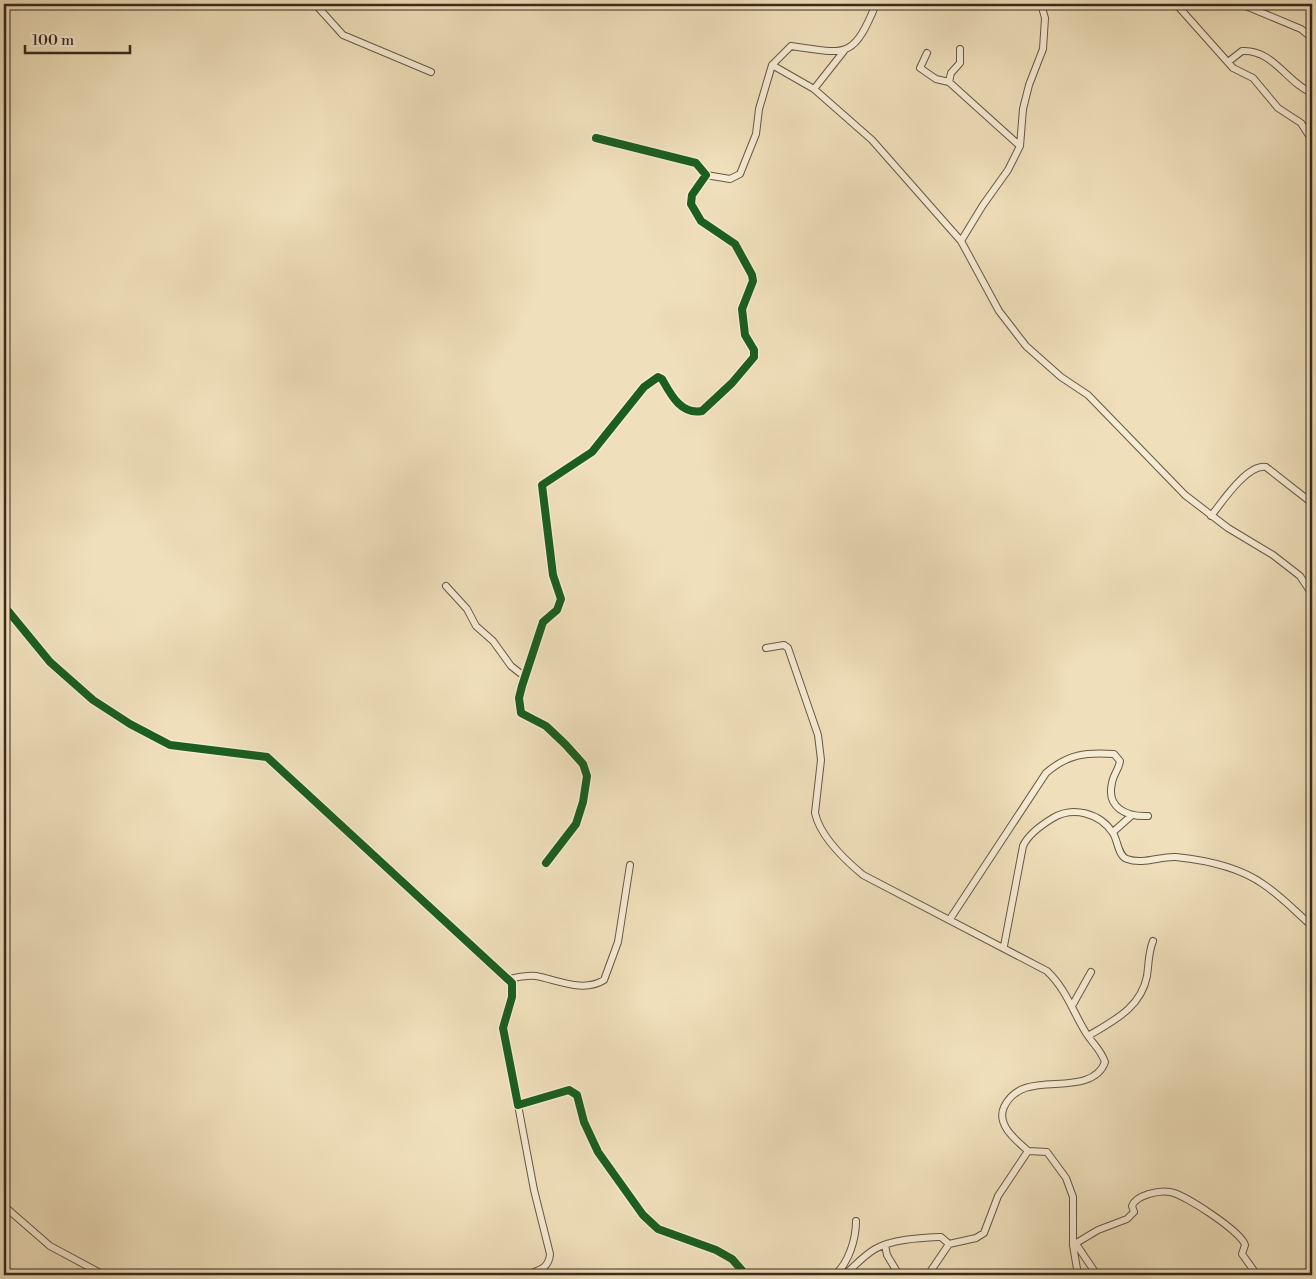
<svg xmlns="http://www.w3.org/2000/svg" width="1316" height="1279" viewBox="0 0 1316 1279" font-family="'Libre Bodoni',serif">
  <style>
    .lines { fill: none; stroke-linecap: round; stroke-linejoin: round }
    .minor-casing { stroke: #655844; stroke-width: 8 }
    .minor { stroke: #f5ead2; stroke-width: 6 }
    .cycleway-casing { stroke: #f5ead2; stroke-width: 11 }
    .cycleway { stroke: #1b5e20; stroke-width: 8 }
  </style>
  <rect width="100%" height="100%" fill="#efdfba"/>
  <filter id="stains"><feTurbulence type="fractalNoise" baseFrequency=".004" numOctaves="4"/><feColorMatrix values="0 0 0 0 .2 0 0 0 0 .09 0 0 0 0 .02 0 0 0 .5 -.17"/></filter>
  <radialGradient id="worn" r=".72"><stop offset=".6" stop-color="#630" stop-opacity="0"/><stop offset="1" stop-color="#630" stop-opacity=".3"/></radialGradient>
  <g class="lines">
    <g class="minor-casing">
      <path id="minor" d="M315 4 343 35 431 72
        M1176 4 1233 68 1253 78 1278 108 1301 123 1312 140
        M1241 4 1301 29 1312 38
        M960 49V63L951 73 949 82 1020 146 1008 170 983 205 961 241
        M927 53 920 68 936 79 949 82
        M1228 62 1242 51C1273 49 1287 83 1312 93
        M772 65 814 89 872 140 961 241 999 311 1026 346 1061 377 1088 395 1185 495 1228 528 1273 555 1300 576 1312 594
        M814 89 844 51
        M1020 146 1023 109 1029 85 1043 49 1045 18 1041 4
        M706 175 730 179 740 174 756 134 759 109 772 65 791 46C846 54 853 60 876 4
        M1211 516C1222 502 1247 464 1266 467L1312 503
        M446 586 467 609 476 626 493 641 511 666 525 677
        M4 606 50 662 93 700 130 724 170 745 267 757 512 983V997L503 1028 518 1105 569 1090 577 1095 584 1122 598 1152 643 1215 658 1229 716 1250 732 1259 746 1275
        M766 648 784 645 788 648 818 735 821 760 815 813C820 836 845 860 863 875L1047 971C1066 989 1073 1012 1086 1033 1093 1044 1101 1050 1105 1062 1102 1071 1094 1077 1085 1080 1059 1089 1019 1075 1004 1107 996 1125 1016 1140 1028 1151L998 1196 984 1233 976 1238 949 1244 928 1275
        M1113 832 1131 816
        M546 863 576 824 583 802 587 776 583 764 565 744 546 726 521 713 519 698 522 686 543 622 557 610 561 599 553 575 542 485 592 452 644 387 658 377 662 379C671 395 681 415 702 411L732 383 754 357V350L745 335 742 309 753 281 752 275 735 244 701 221 691 204 692 195 706 175 696 163 596 138
        M950 919 1046 773C1068 754 1086 752 1114 754L1120 761C1119 769 1113 775 1112 783 1106 808 1127 817 1148 816
        M1004 946 1023 846C1028 835 1043 824 1053 818 1073 806 1100 813 1113 833 1118 841 1118 856 1127 859 1143 865 1160 856 1176 857 1205 860 1239 867 1263 884 1281 896 1296 912 1312 926
        M509 979C518 977 526 975 536 976 558 980 583 993 604 980L618 942 630 865
        M1072 1006 1091 972
        M1088 1036C1113 1021 1141 1008 1147 976 1149 963 1148 954 1153 941
        M518 1105 534 1190 550 1254C549 1269 538 1270 526 1275
        M1028 1151 1047 1152 1066 1178 1073 1197V1245L1078 1275
        M4 1206 50 1246 104 1275
        M1076 1244 1097 1275
        M885 1245 887 1255 899 1275
        M1073 1245 1098 1230 1127 1219 1134 1212 1132 1206C1136 1195 1159 1190 1170 1192 1184 1194 1242 1232 1245 1245L1242 1254 1257 1275
        M835 1275C849 1262 856 1239 856 1221
        M844 1275C854 1267 863 1256 875 1249 893 1239 920 1238 941 1237L949 1244"/>
    </g>
    <use href="#minor" class="minor"/>
    <g class="cycleway-casing">
      <path id="cycleway" d="M4 606 50 662 93 700 130 724 170 745 267 757 512 983V997L503 1028 518 1105 569 1090 577 1095 584 1122 598 1152 643 1215 658 1229 716 1250 732 1259 746 1275
        M546 863 576 824 583 802 587 776 583 764 565 744 546 726 521 713 519 698 522 686 543 622 557 610 561 599 553 575 542 485 592 452 644 387 658 377 662 379C671 395 681 415 702 411L732 383 754 357V350L745 335 742 309 753 281 752 275 735 244 701 221 691 204 692 195 706 175 696 163 596 138"/>
    </g>
    <use href="#cycleway" class="cycleway"/>
  </g>
  <rect width="1316" height="1279" fill="none" stroke="#efdfba" stroke-width="20"/>
  <rect x="5" y="5" width="1306" height="1269" fill="none" stroke="#372b1d" stroke-width="2.5"/>
  <rect x="10" y="10" width="1296" height="1259" fill="none" stroke="#372b1d"/>
  <path d="M25 45v8h105v-8" fill="none" stroke="#372b1d" stroke-width="2.5"/>
  <text x="32" y="45" font-size="15" fill="#372b1d" stroke="#f5ead2" stroke-width="4" paint-order="stroke">100 m</text>
  <rect width="100%" height="100%" filter="url(#stains)"/>
  <rect width="100%" height="100%" fill="url(#worn)"/>
</svg>
